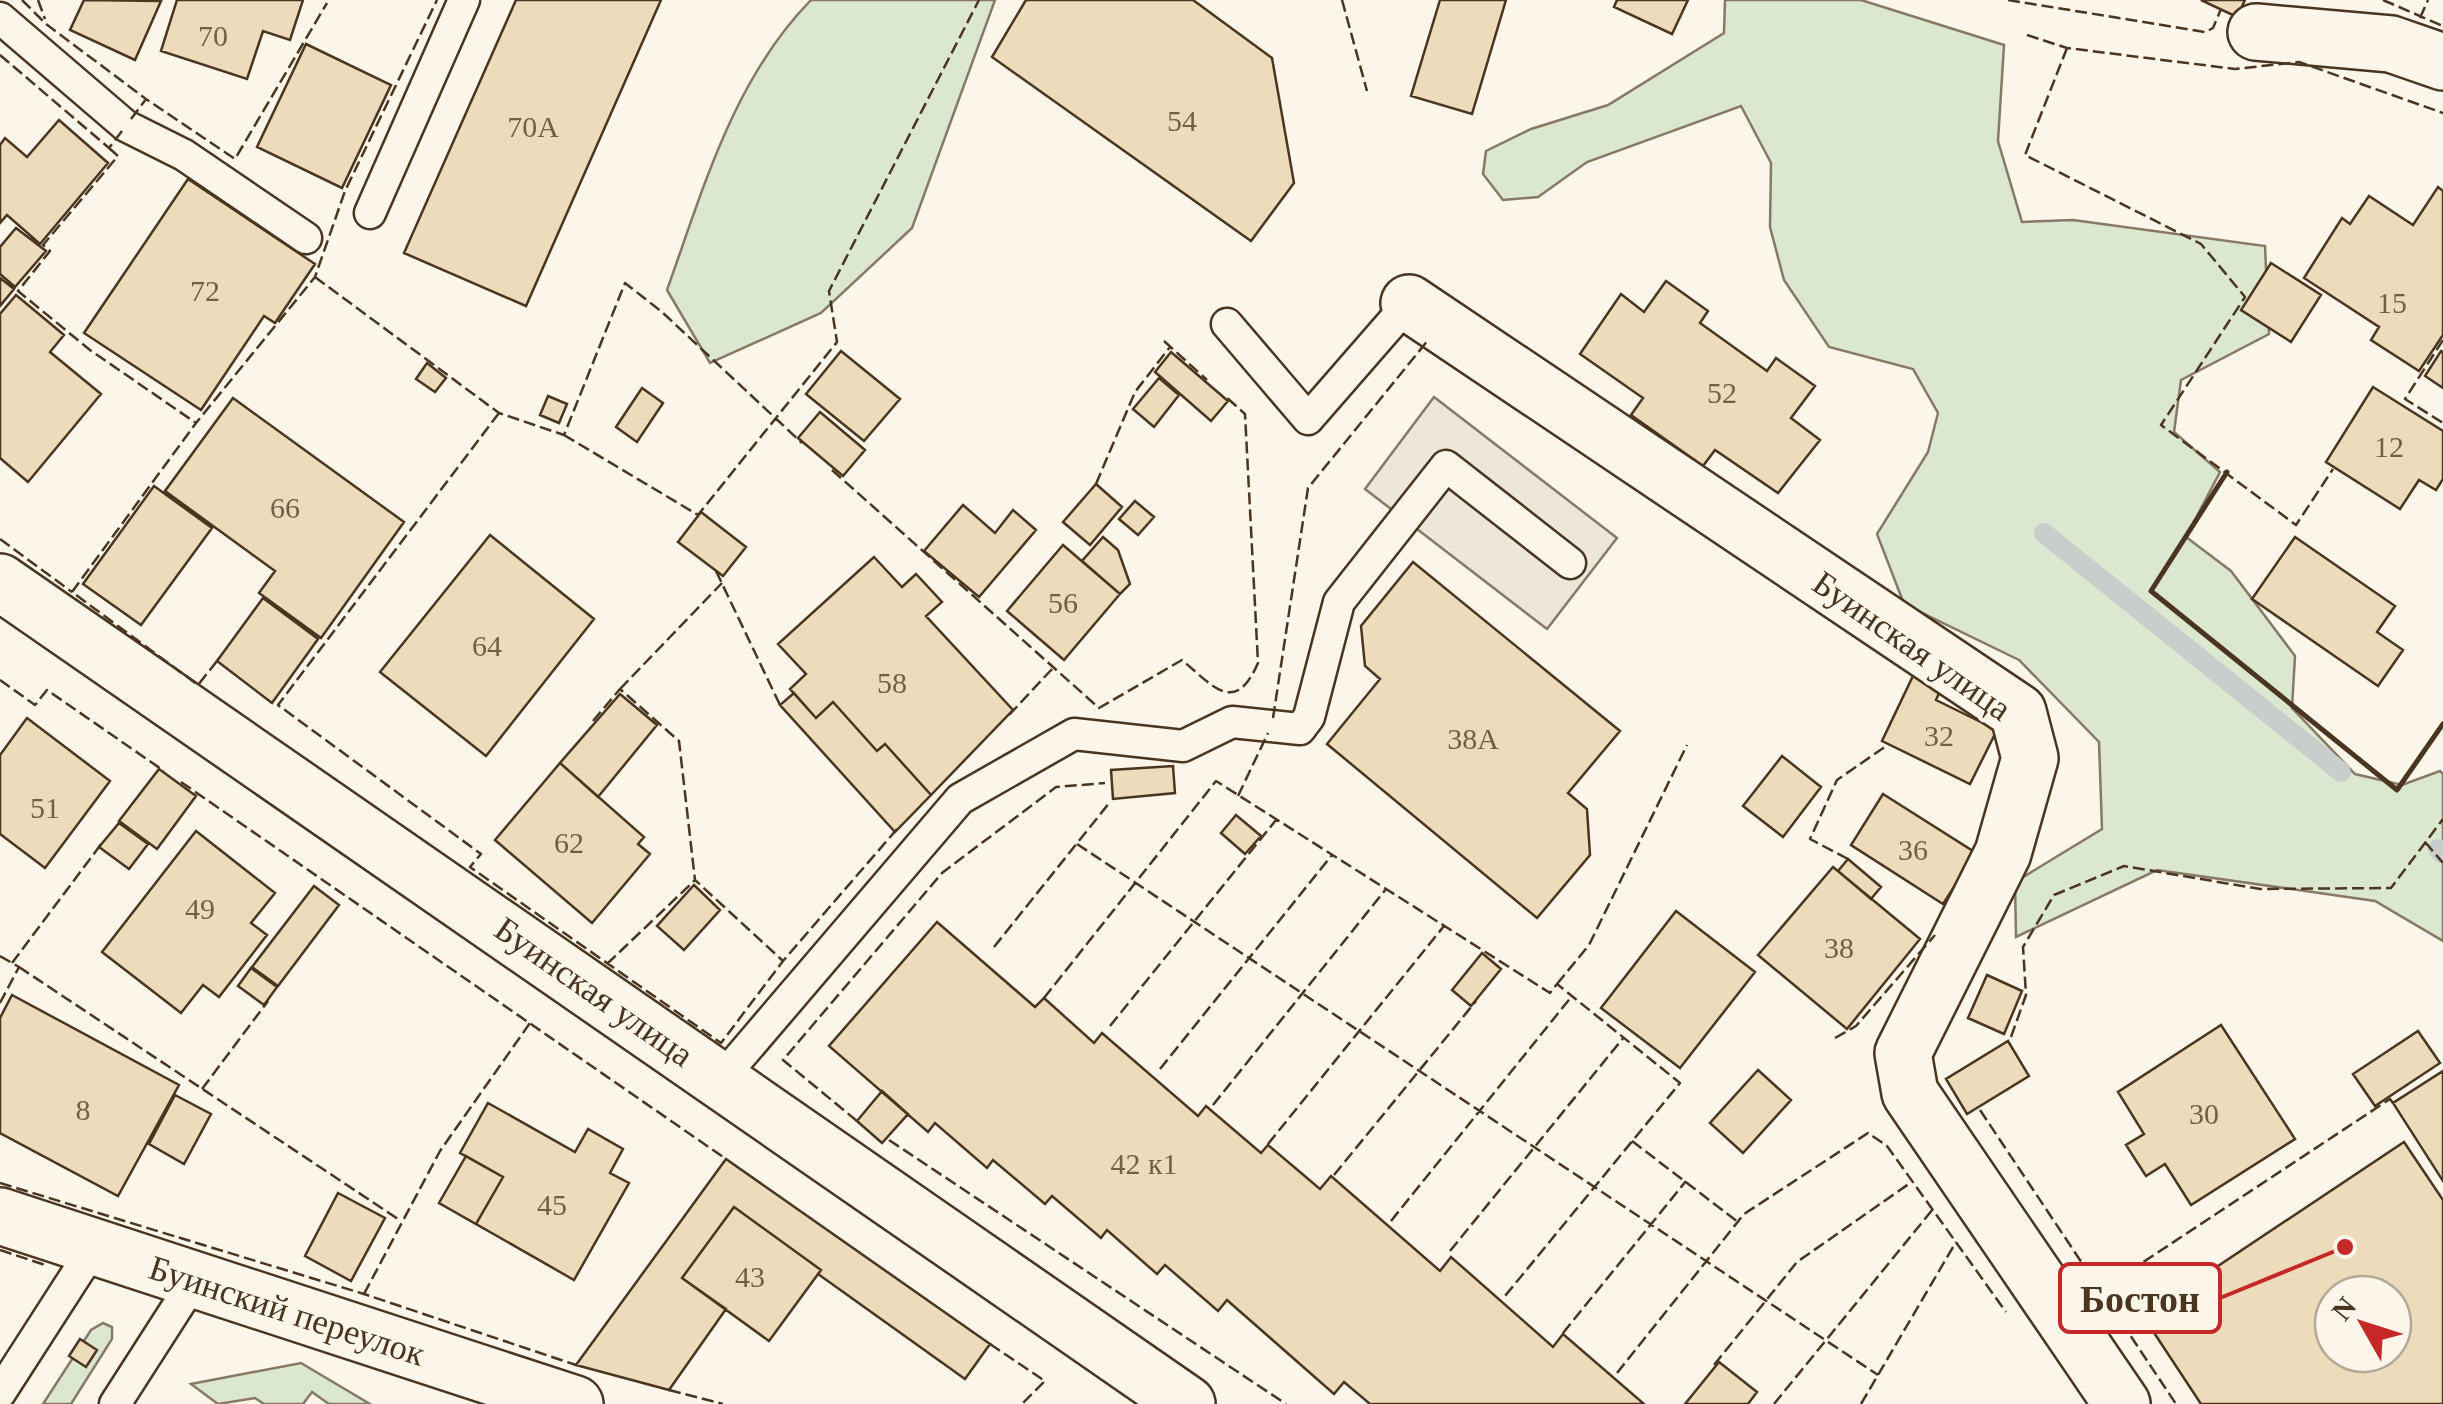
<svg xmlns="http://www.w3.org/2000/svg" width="2443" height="1404" viewBox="0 0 2443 1404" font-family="'Times New Roman',serif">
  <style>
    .green { fill: #dce7d0; stroke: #887966; stroke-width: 2.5 }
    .parking { fill: #ede7d9; stroke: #887966; stroke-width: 2.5 }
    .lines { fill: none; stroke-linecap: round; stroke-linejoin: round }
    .stream { stroke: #c9cecd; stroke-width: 20 }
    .building { fill: #ecdcbc; stroke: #4a3520; stroke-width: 2.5; fill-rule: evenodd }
    .service-casing { stroke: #4a3520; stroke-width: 35 }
    .minor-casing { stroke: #4a3520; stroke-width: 60 }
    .service { stroke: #fbf6e9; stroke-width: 30 }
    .minor { stroke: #fbf6e9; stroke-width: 55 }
    .fence { stroke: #4a3520; stroke-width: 2.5; stroke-dasharray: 12 5; stroke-linecap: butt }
    .wall { stroke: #4a3520; stroke-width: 5 }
    .labels { text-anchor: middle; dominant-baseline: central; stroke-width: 8; stroke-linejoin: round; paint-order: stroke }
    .number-label { font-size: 30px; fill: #725f47 }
    .street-label { font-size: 35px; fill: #4a3520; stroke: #fbf6e9 }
    .leader { fill: none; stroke: #c62828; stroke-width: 4 }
    .callout-dot { fill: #c62828; stroke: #fbf6e9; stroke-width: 4 }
    .callout { fill: #fbf6e9; stroke: #c62828; stroke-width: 4 }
    .callout-label { font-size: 38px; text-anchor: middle; font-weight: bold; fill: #4a3520 }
  </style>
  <rect width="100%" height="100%" fill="#fbf6e9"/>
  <path class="green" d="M811 0H995L912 228 821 313 710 363 667 290C704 187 733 80 811 0Z
    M1725 0H1861L2004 45 1998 141 2022 222 2073 220 2265 246 2269 334 2181 380 2174 432 2220 472 2186 537 2231 571 2295 656 2292 708 2355 774 2402 785 2440 771 2443 774V941L2375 901 2157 870 2016 937 2015 882 2102 829 2099 742 2019 660 1904 604 1877 534 1928 452 1938 413 1913 369 1829 347 1784 280 1770 227 1771 163 1741 106 1587 162 1538 197 1503 200 1483 174 1486 151 1531 129 1608 105 1724 33Z
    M103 1323 112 1327V1339L71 1404H43L91 1330Z
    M301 1363 370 1404H329L312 1392 303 1404H264L255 1398 218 1404 191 1384Z"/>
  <path class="parking" d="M1434 397 1617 538 1547 629 1365 489Z"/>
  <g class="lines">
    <path class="stream" d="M2044 533 2341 772
      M2438 849 2443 854"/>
  </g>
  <path class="building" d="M84 0 161 1 135 60 70 30Z
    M177 0H303L290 40 263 31 247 79 161 51Z
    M516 0H661L526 306 404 253Z
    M1026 0H1193L1272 58 1294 183 1251 241 992 57Z
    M1440 0H1506L1472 114 1411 96Z
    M1617 0H1688L1672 34 1614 7Z
    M2201 0H2245L2237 17Z
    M306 44 391 85 342 188 257 147Z
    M59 120 108 163 40 244 7 215 0 223V145L5 138 27 157Z
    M188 179 315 264 275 323 264 316 201 410 84 333Z
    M2438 187 2443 191V335L2419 371 2371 340 2379 327 2304 278 2342 218 2350 224 2369 196 2413 225Z
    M16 228 46 251 15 287 0 274V247Z
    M2271 263 2321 295 2291 342 2241 310Z
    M0 278 14 289 0 306Z
    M1666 281 1708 311 1700 323 1767 371 1776 358 1815 386 1791 418 1820 440 1778 493 1715 450 1703 466 1631 415 1643 398 1580 354 1621 294 1644 312Z
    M16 295 64 335 50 352 101 394 28 482 0 458V314Z
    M841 351 900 399 864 441 806 394Z
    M2441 351 2443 352V388L2425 376Z
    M1171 352 1228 401 1211 421 1155 372Z
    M427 363 446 378 435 392 416 379Z
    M1159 378 1179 395 1154 427 1133 409Z
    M2373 387 2443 431V479L2436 490 2419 480 2400 509 2326 462Z
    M642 388 663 403 637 442 616 427Z
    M548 396 567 404 559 423 540 415Z
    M233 398 404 522 321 638 259 593 275 571 165 491Z
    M820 412 865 450 843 476 798 438Z
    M1096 484 1122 507 1090 545 1063 522Z
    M154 486 212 528 141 625 83 584Z
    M1135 501 1154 517 1138 535 1119 519Z
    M963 505 995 533 1013 510 1036 530 979 597 924 551Z
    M701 512 746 547 723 576 678 542Z
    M490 535 594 619 486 756 380 672Z
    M1103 537 1118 550 1130 584 1120 594 1082 561Z
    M2295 537 2395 606 2377 632 2403 650 2378 686 2252 599Z
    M1063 545 1120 594 1064 660 1007 611Z
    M874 557 902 587 916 574 942 602 926 616 1013 710 931 795 885 744 877 751 833 702 816 718 790 689 806 674 778 644Z
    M1413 562 1620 731 1568 793 1587 809 1590 855 1537 918 1327 744 1380 679 1365 666 1361 626Z
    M263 598 318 639 272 703 217 661Z
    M1913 676 1941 689 1936 700 1997 730 1970 784 1882 741Z
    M794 693 816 718 833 702 877 751 885 744 931 795 895 832 780 705Z
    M620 694 657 725 598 797 560 763Z
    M27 718 110 781 45 868 0 834V755Z
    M1782 756 1821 787 1783 837 1743 806Z
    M560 763 644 837 638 844 650 854 592 923 495 840Z
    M1173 766 1175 793 1113 799 1111 770Z
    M159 769 196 796 157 849 119 821Z
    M1883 794 1976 853 1943 904 1851 845Z
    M1236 815 1261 836 1245 854 1221 833Z
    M119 823 148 844 129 869 99 847Z
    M196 831 275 893 251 923 267 935 219 997 203 985 181 1013 102 952Z
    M1848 859 1881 887 1871 899 1838 871Z
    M1833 867 1920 939 1847 1029 1758 955Z
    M694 885 720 910 684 950 657 926Z
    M314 886 339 905 278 986 252 967Z
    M1676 911 1755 972 1680 1068 1601 1008Z
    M937 922 1035 1007 1044 998 1094 1043 1102 1033 1198 1116 1206 1106 1261 1153 1268 1145 1320 1189 1331 1176 1440 1271 1451 1257 1553 1347 1563 1334 1644 1404H1370L1344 1382 1334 1394 1227 1300 1218 1311 1165 1265 1157 1274 1107 1230 1101 1238 1052 1196 1045 1204 993 1160 987 1168 935 1123 928 1132 829 1046Z
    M1482 953 1501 969 1471 1006 1452 990Z
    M251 968 277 987 264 1005 238 986Z
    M1987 975 2022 991 2004 1034 1968 1018Z
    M12 995 179 1085 118 1196 0 1133V1018Z
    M2221 1025 2295 1139 2191 1205 2165 1164 2146 1176 2126 1145 2144 1134 2118 1092Z
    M2418 1031 2440 1063 2375 1106 2353 1074Z
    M2008 1041 2029 1076 1967 1114 1946 1079Z
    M1758 1070 1791 1100 1743 1153 1710 1123Z
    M2443 1071V1181L2393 1103Z
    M882 1091 908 1114 882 1143 857 1121Z
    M175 1095 211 1114 184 1164 149 1144Z
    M488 1103 575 1152 588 1129 623 1149 610 1173 629 1183 574 1280 476 1224 503 1177 460 1153Z
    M2404 1142 2443 1200V1404H2201L2143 1316ZM2333 1294H2393V1354H2333Z
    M466 1156 503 1177 476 1224 439 1203Z
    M726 1159 990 1344 965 1379 818 1274 821 1270 734 1207 682 1278 726 1309 669 1390 576 1365Z
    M338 1193 385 1218 351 1281 305 1256Z
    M734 1207 821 1270 769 1341 682 1278Z
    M80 1339 97 1350 86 1367 69 1356Z
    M1719 1362 1757 1392 1748 1404H1685Z"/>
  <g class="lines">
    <g class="service-casing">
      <path id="service" d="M0 18 126 126 184 155 306 238
        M370 213 464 0
        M1227 324 1308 419 1409 303
        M721 1079 960 799 1074 734 1183 746 1232 722 1300 729 1309 717 1339 602 1446 466 1570 563
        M0 1393 94 1247
        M115 1404 194 1281"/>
    </g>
    <g class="minor-casing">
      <path id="minor" d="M2256 32 2391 44 2443 62
        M1409 303 2018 712 2030 758 2003 853 1903 1053 1910 1093 2122 1404
        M0 582 1187 1404
        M0 1216 575 1404"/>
    </g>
    <use href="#service" class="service"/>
    <use href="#minor" class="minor"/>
    <path class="fence" d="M22 0 46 24 146 99
      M38 0 45 19
      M1342 0 1367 91
      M2008 0 2205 32 2213 28 2221 9
      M2383 0 2443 26
      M2420 18 2428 0
      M2027 35 2067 48 2235 69 2299 62 2443 113
      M2067 48 2025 155 2201 244 2245 297 2161 425 2296 525 2333 469
      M0 55 109 148 122 131
      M131 119 146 99 235 159 327 3
      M109 148 118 156 43 245 50 251 18 291 90 350 196 423
      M315 277 499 413 564 435 625 283 662 312 802 443
      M2443 340 2405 399 2443 423
      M1164 341 1207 380
      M499 413 278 705 481 854 470 867 721 1043 783 961 897 829
      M564 435 698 515 837 342 829 291 979 0
      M832 470 1099 708 1182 660C1213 686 1235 716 1258 663L1245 414 1225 396
      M1096 484 1135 392 1170 347
      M0 539 72 592
      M716 571 780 705
      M217 661 198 685 72 592 196 423 315 277 345 191 437 0
      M0 680 35 705 47 690 164 771
      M620 689 722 583
      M1009 715 1053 668
      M1273 718 1308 488 1429 339
      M593 721 620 689 679 741 695 880 783 961
      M181 782 726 1159
      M1238 796 1268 733
      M2425 842 2443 863
      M1077 844 1878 1375
      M1848 859 1810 839 1837 780 1889 744
      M994 947 1110 802
      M0 956 19 967 0 1003
      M12 963 102 843
      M607 964 695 880
      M19 967 401 1221
      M1557 984 1589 945 1687 745
      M1044 998 1216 781 1550 993 1557 984 1680 1083 1505 1296
      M1110 1026 1276 820
      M2011 1037 2026 995 2023 947 2054 895 2124 866 2260 889 2391 888 2443 819
      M1835 1038 1856 1026 1935 935
      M1160 1069 1332 855
      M202 1089 268 1001
      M1213 1105 1386 889
      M1980 1110 2176 1404
      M857 1121 783 1060 942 873 1056 787 1105 783
      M889 1140 1286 1404
      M1632 1141 1738 1222
      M1268 1144 1444 926
      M1334 1175 1476 1001
      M0 1183 364 1294 576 1365
      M1391 1221 1572 996
      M0 1250 48 1266
      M1450 1251 1624 1037
      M2101 1290 2390 1099 2393 1103
      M364 1294 440 1151 530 1023
      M1563 1333 1686 1181
      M990 1344 1045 1381 1022 1404
      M1714 1365 1797 1262 1913 1181
      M1617 1373 1744 1214 1868 1133 1887 1146 2006 1312
      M669 1390 723 1404
      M1774 1404 1933 1209
      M1861 1404 1956 1242"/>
    <path class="wall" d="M2227 472 2151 591 2397 790 2443 724"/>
  </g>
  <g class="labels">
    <g class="number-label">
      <text x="213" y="35">70</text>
      <text x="1182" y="120">54</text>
      <text x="533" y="126">70А</text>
      <text x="205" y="290">72</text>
      <text x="2392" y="302">15</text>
      <text x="1722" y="392">52</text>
      <text x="2389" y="446">12</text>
      <text x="285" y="507">66</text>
      <text x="1063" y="602">56</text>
      <text x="487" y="645">64</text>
      <text x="892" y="682">58</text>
      <text x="1939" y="735">32</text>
      <text x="1473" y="738">38А</text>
      <text x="45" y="807">51</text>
      <text x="569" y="842">62</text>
      <text x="1913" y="849">36</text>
      <text x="200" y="908">49</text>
      <text x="1839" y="947">38</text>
      <text x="83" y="1109">8</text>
      <text x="2204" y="1113">30</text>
      <text x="1144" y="1163">42 к1</text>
      <text x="552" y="1204">45</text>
      <text x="750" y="1276">43</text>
    </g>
    <g class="street-label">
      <text transform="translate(1912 646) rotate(35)">Буинская улица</text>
      <text transform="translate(594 992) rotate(35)">Буинская улица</text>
      <text transform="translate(287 1311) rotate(18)">Буинский переулок</text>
    </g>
  </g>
  <path class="leader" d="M2345 1247L2220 1298"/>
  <circle class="callout-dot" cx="2345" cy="1247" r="10"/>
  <rect class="callout" x="2060" y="1264" width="160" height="68" rx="10"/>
  <g class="callout-label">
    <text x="2140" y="1312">Бостон</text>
  </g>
  <g transform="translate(2363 1324) rotate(309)"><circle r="48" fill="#fbf6e9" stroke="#b4a999" stroke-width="2.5"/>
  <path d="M0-8L18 38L0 25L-18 38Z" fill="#c62828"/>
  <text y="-15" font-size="28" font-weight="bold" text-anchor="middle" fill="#4a3520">N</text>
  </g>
</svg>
